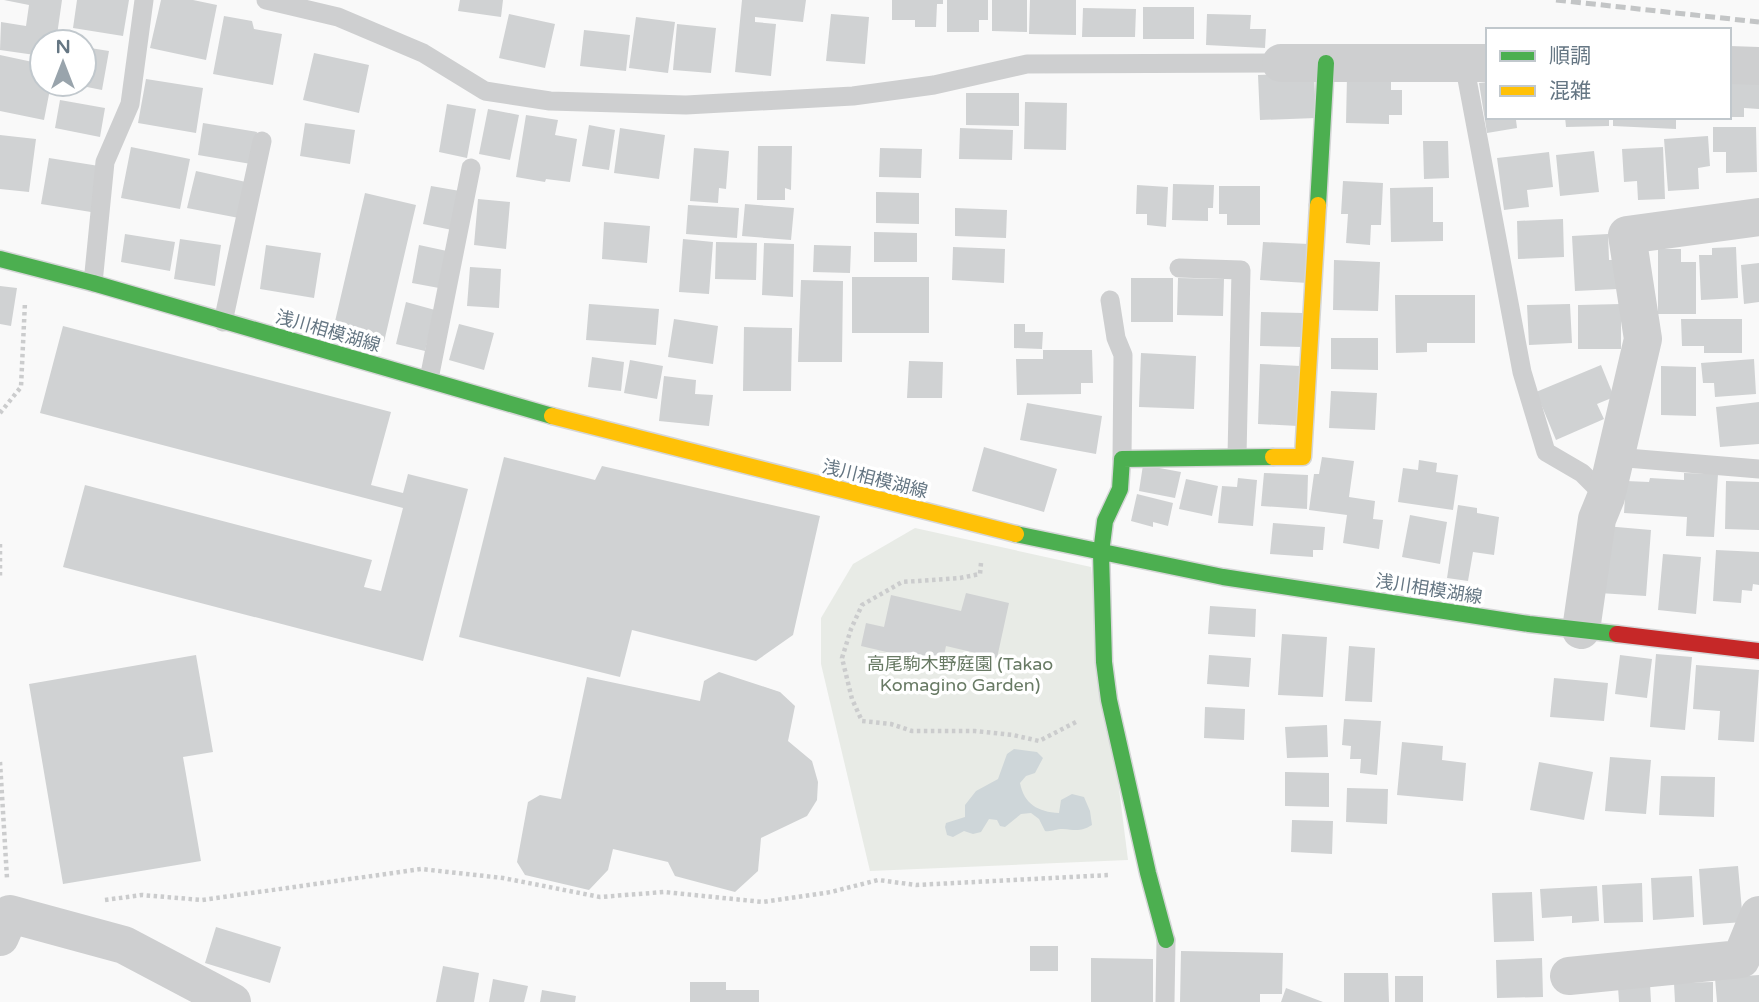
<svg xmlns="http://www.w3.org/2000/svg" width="1759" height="1002" viewBox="0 0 1759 1002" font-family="'Varela Round','Noto Sans JP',sans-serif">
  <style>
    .green { fill: #e8ebe6 }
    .water { fill: #ced6d9 }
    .building { fill: #d0d2d3 }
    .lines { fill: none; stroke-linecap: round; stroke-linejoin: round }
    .fast-casing { stroke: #d5d6d7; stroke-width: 19 }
    .slow-casing { stroke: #d5d6d7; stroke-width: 19 }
    .jam-casing { stroke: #d5d6d7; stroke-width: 19 }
    .path { stroke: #cbcccd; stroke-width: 4.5; stroke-dasharray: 3.5 3.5; stroke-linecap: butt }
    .lane { stroke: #cecfd0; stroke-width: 19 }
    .street { stroke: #cecfd0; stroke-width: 38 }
    .fast { stroke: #4caf50; stroke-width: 16 }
    .slow { stroke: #ffc107; stroke-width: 16 }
    .jam { stroke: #c62828; stroke-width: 16 }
    .rail { stroke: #c3c5c6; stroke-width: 5; stroke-dasharray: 10 5; stroke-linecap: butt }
    .labels { text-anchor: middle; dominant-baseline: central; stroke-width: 7; stroke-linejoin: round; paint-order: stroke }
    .street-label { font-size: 18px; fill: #657683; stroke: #fff }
    .park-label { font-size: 18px; fill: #687a64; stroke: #fff }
  </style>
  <rect width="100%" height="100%" fill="#f9f9f9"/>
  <path class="green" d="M915 528 1091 567 1128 860 870 871 821 664V618L853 564Z"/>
  <path class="water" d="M1014 749 1037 752 1043 758 1035 773 1026 776 1020 783C1024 804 1038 812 1059 813L1061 800 1072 794 1084 797 1090 811 1092 825C1081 832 1075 830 1063 829 1055 829 1052 832 1045 831L1039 819 1031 813 1021 814 1005 827 1000 826 997 820 989 819 981 832 973 834 964 831 953 837 947 835 945 827 946 823 965 817V805L976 791 998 779 1007 754Z"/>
  <path class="building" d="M4 0H62L56 42H42V56L0 50 1 22 26 26 29 5Z
    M77 0H129L123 36 73 28Z
    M161 0H193L217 5 206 60 150 48Z
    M460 0H503L501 17 458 11Z
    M742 0H806L803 22 755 17V22L776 24 771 76 735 72Z
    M892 0H943V4H937L936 27H915V20H892Z
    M947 0H988V20H979V32H947Z
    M992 0H1027V32L992 31Z
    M1030 0H1076V35L1029 34Z
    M1143 7H1194V39H1143Z
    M1083 8 1136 9 1135 37H1082Z
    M509 14 555 24 545 68 499 58Z
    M831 14 869 17 865 64 826 61Z
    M1207 14 1251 15 1250 29H1266L1265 48 1206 45Z
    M224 16 252 21 254 29 282 34 273 85 213 74Z
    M636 17 675 22 668 73 629 68Z
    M677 24 716 28 711 73 673 70Z
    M584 30 630 35 626 71 580 66Z
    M84 47 109 51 102 90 77 85 84 84Z
    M314 53 369 65 359 113 303 100Z
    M0 55 42 64V84H51L44 120 0 111Z
    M1314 73 1316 118 1260 120 1258 75Z
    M1347 76H1391V90H1402V115H1389V124L1346 123Z
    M146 79 203 88 196 133 138 123Z
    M1729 81 1759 82V109L1744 108V117H1729Z
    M1488 82V117H1525L1516 120 1517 128 1487 133 1479 83Z
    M966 93H1019V126L966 125Z
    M60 100 105 108 100 137 55 128Z
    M1025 102 1067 103 1066 150 1024 149Z
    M447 104 476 109 467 158 439 152Z
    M488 109 519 115 510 160 479 154Z
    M526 115 558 120 555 135 577 139 570 182 546 179 545 182 516 177Z
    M1565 117H1609V126L1566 127Z
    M1613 117H1676V129L1613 126Z
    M203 123 257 132 251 164 198 155Z
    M305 123 355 130 350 164 300 156Z
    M589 125 615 130 609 170 582 166Z
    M1713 127H1756L1757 172 1726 173V152H1713Z
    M620 128 665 135 659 179 614 173Z
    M960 128 1013 130 1012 160 959 159Z
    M0 135 36 139 29 192 0 189Z
    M1708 136 1710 166 1698 168 1699 189 1668 191 1664 139Z
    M1423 141H1448L1449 178 1424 179Z
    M758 146H792L791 190 785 188V200H757Z
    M131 147 190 159 180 209 121 198Z
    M1663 147 1665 199 1638 200 1637 181 1624 182 1622 149Z
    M694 148 729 151 726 189 719 188 718 203 690 201Z
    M880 148 922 149 921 178 879 177Z
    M1594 151 1599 192 1560 196 1556 155Z
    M1549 152 1553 187 1527 190 1529 207 1504 210 1497 158Z
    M49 158 99 166 91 212 41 204Z
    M196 171 246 182 239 218 187 208Z
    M1343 181 1383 183 1381 225H1371L1370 245 1346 243 1348 214H1341Z
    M1173 184 1214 185 1213 208H1208V221L1172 220Z
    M1137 185 1168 187 1166 227 1147 225V214H1136Z
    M431 186 460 191 452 230 423 224Z
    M1219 186H1260V225H1227V214H1219Z
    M1433 187V222H1443V241L1391 242 1390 188Z
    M876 192 919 193V224L876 223Z
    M365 193 416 205 384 342 333 330Z
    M478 199 510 202 506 249 474 245Z
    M745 204 794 208 791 240 742 236Z
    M688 205 739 208 737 238 686 234Z
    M955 208 1007 210 1006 238 955 236Z
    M1563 219 1564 257 1518 259 1517 221Z
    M604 222 650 226 647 263 602 259Z
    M874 232 917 233V262H874Z
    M125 234 175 242 170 271 121 262Z
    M1608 234 1609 260H1617L1618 289 1575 291 1572 236Z
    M180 239 221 245 215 286 174 279Z
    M683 239 713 242 709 294 679 292Z
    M716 242 757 243 756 280 715 279Z
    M1263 242 1309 244 1308 283 1260 280Z
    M764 243 794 244 793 297 762 295Z
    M266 245 321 253 314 298 260 289Z
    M419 245 447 251 439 288 412 283Z
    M814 245 851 246 850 273 813 272Z
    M953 247 1005 249 1004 283 952 280Z
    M1736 247 1738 298 1701 300 1699 255H1712V248Z
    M1658 249H1681V262H1696V314H1658Z
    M1334 260 1380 262 1378 311 1333 310Z
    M1759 263V302L1744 304 1741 265Z
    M470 267 501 269 499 308 467 306Z
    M852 277H929V333H852Z
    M1131 278H1173V322H1131Z
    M1178 278 1224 279 1223 316 1177 315Z
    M801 280 843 281 842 362H798Z
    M0 286 17 288 11 326 0 324Z
    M1395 295H1475V343H1427V352L1396 353Z
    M406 302 435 310 425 351 396 344Z
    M589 304 659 309 656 345 586 340Z
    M1570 304 1572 343 1529 345 1527 305Z
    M1621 304V349H1578V305Z
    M1261 312 1303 313V347L1260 346Z
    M674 319 718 326 713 364 668 357Z
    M1681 319H1742V353H1704V346H1682Z
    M459 324 494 333 484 370 449 360Z
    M1014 324H1025V332H1043L1042 349 1014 348Z
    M63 326 391 412 371 485 403 493 408 474 468 489 423 661 63 567 85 485 372 560 364 587 381 591 403 508 40 413Z
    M744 327 792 328 791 391H743Z
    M1331 338H1378V370L1331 369Z
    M1043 350H1092L1093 383H1081V394L1017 395 1016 359H1043Z
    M1141 353 1196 356 1194 409 1139 407Z
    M592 357 624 362 621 391 588 387Z
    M1754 359 1756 394 1715 397 1714 383H1703L1701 363Z
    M630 360 663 366 657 399 624 393Z
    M909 361 943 362 942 398H907Z
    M1260 364 1300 366 1298 426 1258 424Z
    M1601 365 1614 397 1597 404 1604 419 1556 440 1536 392Z
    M1661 366 1696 367V416L1661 415Z
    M664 376 696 380 695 394 713 395 709 426 659 421Z
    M1331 391 1377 393 1375 430 1329 428Z
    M1759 402V444L1720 447 1716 407Z
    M1027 403 1102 416 1096 454 1020 440Z
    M984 447 1057 469 1044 512 972 491Z
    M504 457 595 480 602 466 820 516 793 635 756 661 632 630 620 677 459 637Z
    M1322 457 1354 461 1349 497 1375 501 1373 519 1383 520 1379 549 1343 543 1347 515 1309 510 1314 474H1319Z
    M1419 460 1437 463 1436 472 1458 475 1453 510 1398 502 1403 468 1418 470Z
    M1143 465 1181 472 1175 498 1139 491Z
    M1264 473 1308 475 1307 509 1261 506Z
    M1684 473 1718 474 1714 537 1686 536 1687 517 1624 513 1626 481 1649 482 1650 478 1684 480Z
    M1238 478 1257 480 1253 526 1218 523 1222 486 1237 487Z
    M1186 479 1218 486 1212 516 1179 509Z
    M1726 481 1759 482V530L1725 529Z
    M1137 494 1173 503 1168 526 1153 522V527L1131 521Z
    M1458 505 1477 508V513L1499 517 1494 555 1473 552 1468 581 1447 578Z
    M1410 515 1447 522 1440 564 1402 557Z
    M1273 523 1325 527 1323 550H1313V557L1270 554Z
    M1605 526 1651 530 1646 596 1599 593Z
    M1716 550 1759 552V585L1753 584 1752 591 1742 590 1741 603 1713 601Z
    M1663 554 1701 557 1696 614 1658 610Z
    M966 593 1009 603 997 658 946 646 942 665 861 646 866 623 884 627 891 595 961 611Z
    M1210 606 1256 609 1255 637 1208 634Z
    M1282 634 1327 637 1323 697 1278 695Z
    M1349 646 1375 648 1372 702 1345 701Z
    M1656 654 1692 657 1685 730 1650 727Z
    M196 655 213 752 183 757 201 861 63 884 29 684Z
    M1209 655 1251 658 1249 687 1207 684Z
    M1620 655 1652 659 1647 698 1615 694Z
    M1696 665 1759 670 1754 742 1718 740 1720 711 1693 709Z
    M719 672 780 692 795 706 788 741 812 761 818 782 817 800 807 816 761 838 758 871 735 892 675 876 668 862 613 849 608 870 589 890 525 875 517 862 528 802 540 795 561 799 587 677 700 701 704 681Z
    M1554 678 1608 683 1604 721 1550 717Z
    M1205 707 1245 709 1244 740 1204 738Z
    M1344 719 1381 721 1377 775 1360 773 1361 759H1350L1351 746 1342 745Z
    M1327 725 1328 757 1287 758 1285 727Z
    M1402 742 1443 746 1442 760 1466 763 1463 801 1397 795Z
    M1610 757 1651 760 1646 814 1605 811Z
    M1539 762 1593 772 1584 820 1530 810Z
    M1285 772 1329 773V807L1285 806Z
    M1661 776 1715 777 1714 817 1659 815Z
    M1347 788 1388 789 1387 824 1346 822Z
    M1292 820 1333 821 1332 854 1291 852Z
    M1738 866 1743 922 1703 925 1699 869Z
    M1692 876 1694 917 1653 920 1651 878Z
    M1642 883 1643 922 1604 923 1602 885Z
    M1597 886 1599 921 1572 923V916L1542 918 1540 889Z
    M1532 892 1534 941 1494 942 1492 893Z
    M216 927 281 947 270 983 205 963Z
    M1030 946H1058V971H1030Z
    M1181 951 1283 953 1282 994H1260V1002H1180Z
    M1091 958 1153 959V1002H1091Z
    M1542 958 1543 997 1497 998 1496 960Z
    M443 966 479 973 474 1002H436Z
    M1344 973H1388L1389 1002H1344Z
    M1759 975V1002H1717L1715 978Z
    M1395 976H1423V1002H1395Z
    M493 979 528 986 524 1002H489Z
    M690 982H726V990H759V1002H690Z
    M1713 982V1002H1675L1674 983Z
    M1650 984 1651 1002H1619L1618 987Z
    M1286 988 1323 1002H1281Z
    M542 990 576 996 575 1002H540Z"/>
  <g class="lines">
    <g class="fast-casing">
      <path id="fast" d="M1318 205 1326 63
        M0 259 93 283 552 416
        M1016 534 1223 577 1529 624 1617 634
        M1166 940 1148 873 1109 700 1104 662 1101 553 1105 521 1120 489 1122 459 1273 457"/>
    </g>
    <g class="slow-casing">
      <path id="slow" d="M552 416 1016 534
        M1273 457H1303L1318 205"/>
    </g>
    <g class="jam-casing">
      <path id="jam" d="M1617 634 1759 651"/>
    </g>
    <path class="path" d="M0 413 21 387 25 302
      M0 544V578
      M981 563 980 574 960 578 902 582 862 605 851 629 842 658 852 699 862 721 891 724 912 731H975L1013 735 1039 741 1078 721
      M0 762 7 878
      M105 900 142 895 202 900 421 869 503 878 600 897 664 892 763 902 831 892 878 880 916 885 1110 875"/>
    <path class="lane" d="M266 0 338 17 423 53 485 91 550 101 686 105 853 96 934 85 1027 64 1281 63
      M1464 63 1522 372 1546 452 1582 473 1606 497
      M1179 268 1241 270 1237 456
      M93 283 105 162 130 104 144 0
      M1110 300 1116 338 1123 355 1122 459
      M223 322 262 141
      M429 379 471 168
      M1615 457 1759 469
      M1165 1002 1166 940"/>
    <path class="street" d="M1281 63H1488
      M1729 65 1759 66
      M1581 630 1597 519 1606 497 1643 339 1627 235 1759 217
      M0 937 10 914 124 945 232 1002
      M1569 976 1741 959 1759 915"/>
    <use href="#fast" class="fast"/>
    <use href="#slow" class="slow"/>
    <use href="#jam" class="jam"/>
    <path class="rail" d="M1556 0 1759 22"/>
  </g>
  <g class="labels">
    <g class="street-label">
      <text transform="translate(328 331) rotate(16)">浅川相模湖線</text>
      <text transform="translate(875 479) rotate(14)">浅川相模湖線</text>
      <text transform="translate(1429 589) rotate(9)">浅川相模湖線</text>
    </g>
    <g class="park-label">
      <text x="960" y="664">高尾駒木野庭園 (Takao<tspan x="960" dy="21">Komagino Garden)</tspan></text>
    </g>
  </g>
  <rect x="1486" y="28" width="245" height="91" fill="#ffffff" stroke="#c1c8cd" stroke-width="2"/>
  <rect x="1500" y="51" width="35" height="10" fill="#4caf50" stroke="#c1c8cd" stroke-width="2"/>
  <text x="1549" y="63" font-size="21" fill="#657683">順調</text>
  <rect x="1500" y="86" width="35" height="10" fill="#ffc107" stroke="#c1c8cd" stroke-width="2"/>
  <text x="1549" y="98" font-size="21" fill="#657683">混雑</text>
  <g transform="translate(63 63)"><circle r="33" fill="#ffffff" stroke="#c1c8cd" stroke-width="2"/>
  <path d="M0-5L12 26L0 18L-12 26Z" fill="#99a4ac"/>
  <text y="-10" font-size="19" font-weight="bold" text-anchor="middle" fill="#657683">N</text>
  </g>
</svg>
